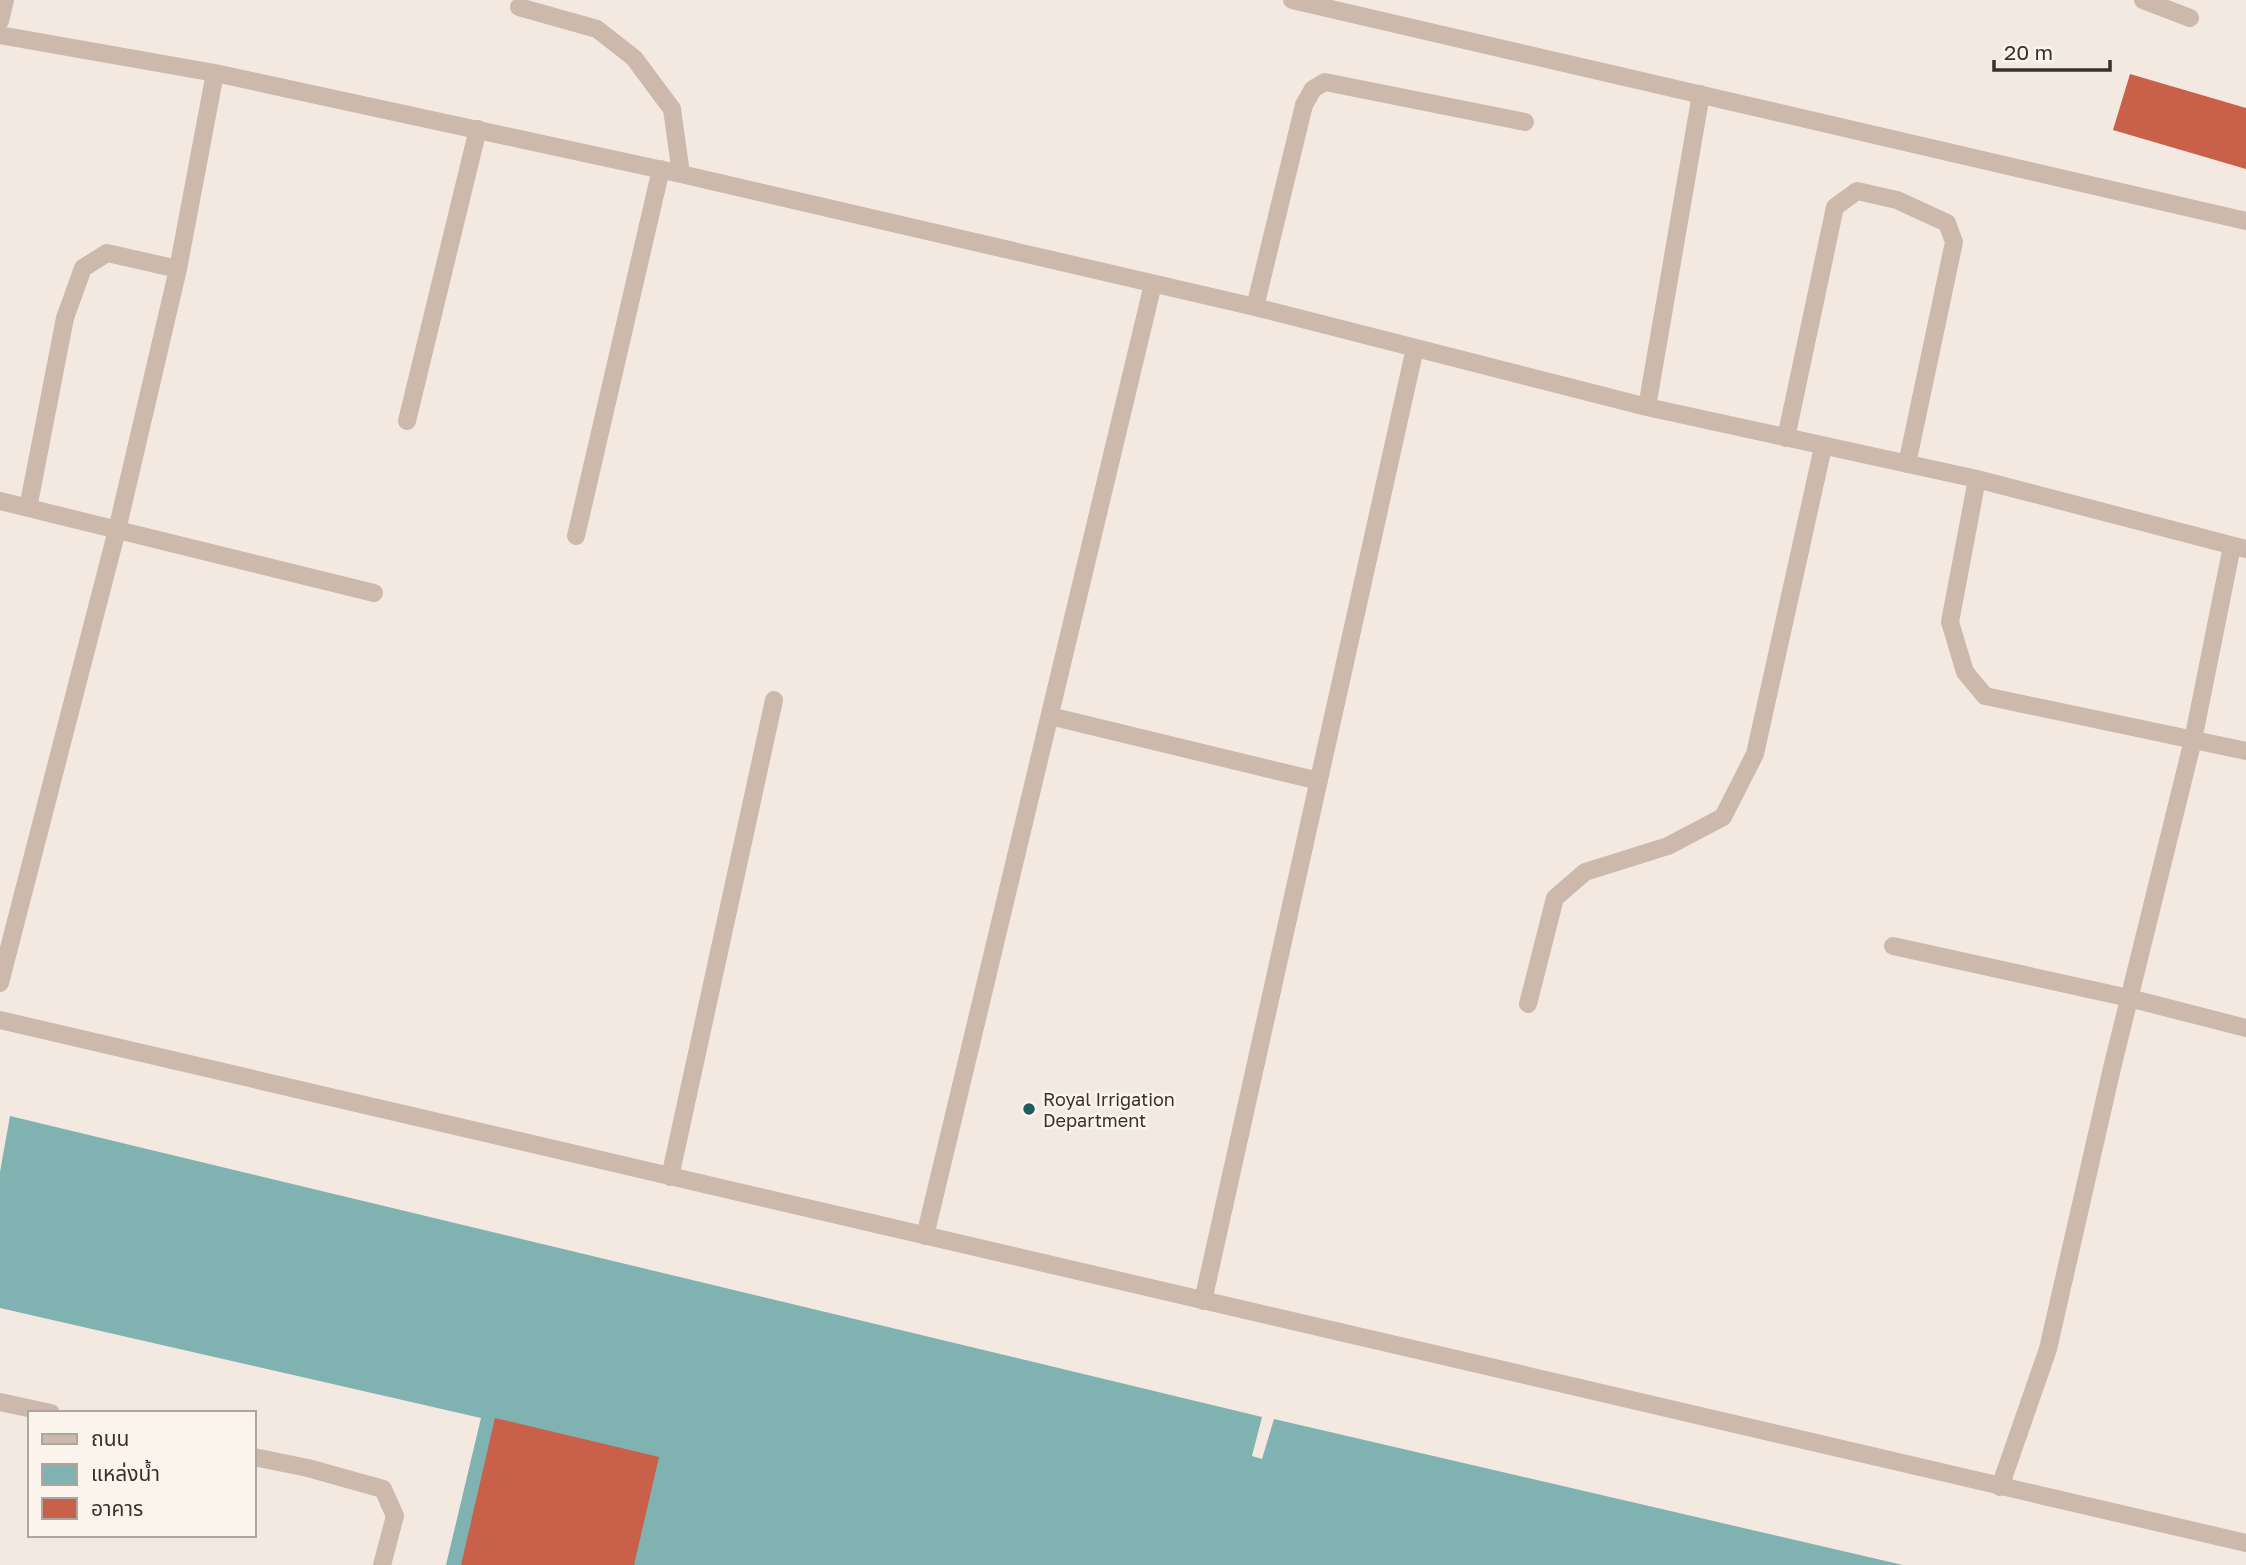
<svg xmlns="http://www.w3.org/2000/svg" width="2246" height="1565" viewBox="0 0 2246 1565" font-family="'Golos Text','Noto Sans Thai',sans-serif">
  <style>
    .water { fill: #7fb2b1 }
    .building { fill: #c8604a }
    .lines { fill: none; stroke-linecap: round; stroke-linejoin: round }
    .minor { stroke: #cdb9ac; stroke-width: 18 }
    .poi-dot { fill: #1f5e5e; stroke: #fbf4ed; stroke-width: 2.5 }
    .labels { text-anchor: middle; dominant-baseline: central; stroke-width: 5; stroke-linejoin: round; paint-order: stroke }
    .poi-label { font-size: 18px; fill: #3b2f2b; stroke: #fbf4ed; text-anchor: start }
  </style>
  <rect width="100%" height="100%" fill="#f4e9e1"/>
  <path class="water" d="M10 1116 1262 1417 1252 1456 1262 1459 1274 1419 1903 1565H446L481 1418 0 1308V1172Z"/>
  <path class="building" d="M2130 74 2246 108V169L2113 130Z
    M495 1418 659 1457 634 1565H461Z"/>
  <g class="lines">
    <path class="minor" d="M1292 0 2246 221
      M2143 0 2190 18
      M519 7 597 29 634 58 672 109 681 174
      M0 21 5 0
      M0 35 215 73 681 174 1255 307 1647 407 1977 479 2246 549
      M1255 307 1304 105 1313 89 1325 82 1525 122
      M1647 407 1701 94
      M407 421 478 129
      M1786 438 1835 207 1857 191 1897 200 1947 223 1954 242 1907 464
      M1977 479 1950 622 1965 672 1985 696 2246 751
      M0 501 374 593
      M28 508 65 318 83 268 107 253 178 269
      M576 536 661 169
      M1050 716 1319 781
      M1893 946 2129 998 2246 1028
      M0 983 117 530 178 269 215 73
      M1528 1004 1555 898 1585 872 1668 846 1723 817 1755 754 1823 447
      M0 1020 2246 1543
      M670 1177 774 700
      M925 1236 1153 284
      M1203 1301 1415 348
      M0 1402 51 1413
      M254 1457 308 1468 383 1489 395 1516 382 1565
      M2000 1487 2048 1349 2112 1068 2193 740 2232 546"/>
  </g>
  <circle class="poi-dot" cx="1029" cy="1109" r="7"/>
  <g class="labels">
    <g class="poi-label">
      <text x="1043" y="1099">Royal Irrigation<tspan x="1043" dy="21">Department</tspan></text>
    </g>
  </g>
  <rect x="28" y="1411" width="228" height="126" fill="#fbf4ed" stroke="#aea59f" stroke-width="2"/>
  <rect x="42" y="1434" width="35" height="10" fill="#cdb9ac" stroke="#aea59f" stroke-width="2"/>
  <text x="91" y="1446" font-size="21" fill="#3b2f2b">ถนน</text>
  <rect x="42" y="1464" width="35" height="21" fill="#7fb2b1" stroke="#aea59f" stroke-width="2"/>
  <text x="91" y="1481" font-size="21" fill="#3b2f2b">แหล่งน้ำ</text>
  <rect x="42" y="1498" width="35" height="21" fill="#c8604a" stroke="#aea59f" stroke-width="2"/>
  <text x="91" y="1516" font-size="21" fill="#3b2f2b">อาคาร</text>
  <path d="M1994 60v10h116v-10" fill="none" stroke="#3b2f2b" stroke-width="3.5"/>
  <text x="2004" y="60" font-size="21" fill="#3b2f2b" stroke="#fbf4ed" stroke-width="5" paint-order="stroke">20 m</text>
</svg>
